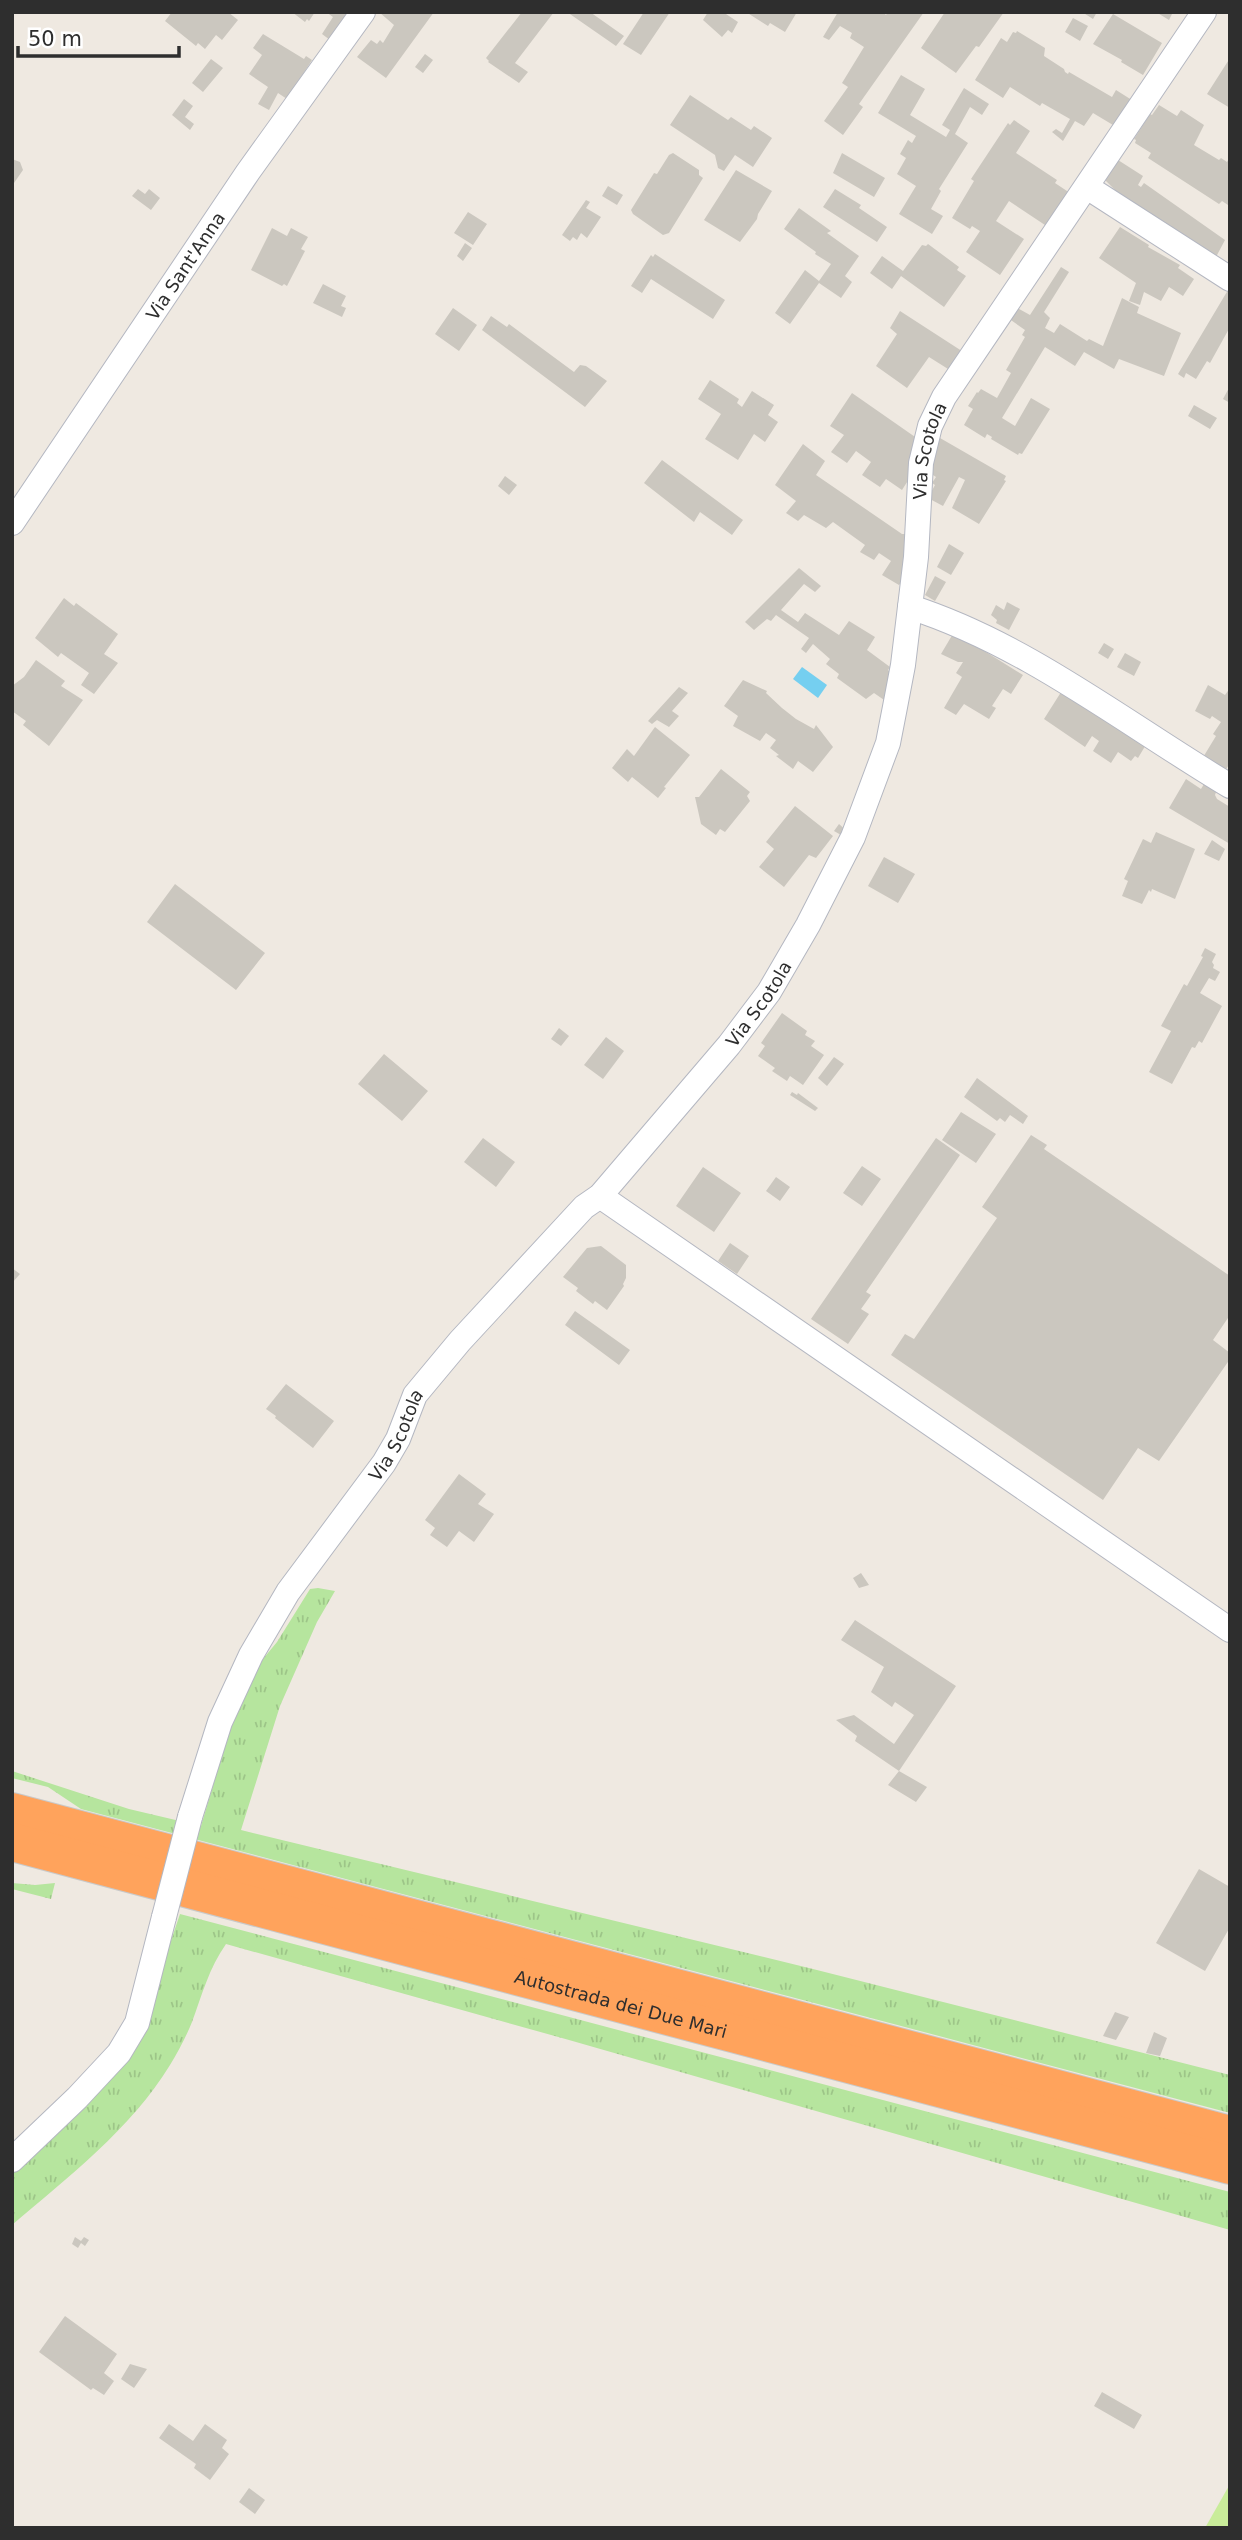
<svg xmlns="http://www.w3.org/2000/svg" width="1242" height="2540" viewBox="0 0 1242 2540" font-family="'DejaVu Sans',sans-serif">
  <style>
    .grass { fill: url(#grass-tufts) }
    .pitch { fill: #c9ec9a }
    .water { fill: #75cff0 }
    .building { fill: #cbc7bf }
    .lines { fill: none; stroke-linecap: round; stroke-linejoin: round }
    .minor-casing { stroke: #b4b7c1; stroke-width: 26 }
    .motorway-casing { stroke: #c9c9c9; stroke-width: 40 }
    .minor { stroke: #fff; stroke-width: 24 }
    .motorway { stroke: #ffa35c; stroke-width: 38 }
    .minor-bridge-casing { stroke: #b4b7c1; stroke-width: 26; stroke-linecap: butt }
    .minor-bridge { stroke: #fff; stroke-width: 24 }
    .labels { text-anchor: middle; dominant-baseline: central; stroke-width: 5; stroke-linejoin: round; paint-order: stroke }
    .street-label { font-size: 18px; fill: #2e2e2e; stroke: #fff }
  </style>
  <defs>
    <pattern id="grass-tufts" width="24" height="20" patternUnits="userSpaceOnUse" patternTransform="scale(1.75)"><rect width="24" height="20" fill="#b6e59e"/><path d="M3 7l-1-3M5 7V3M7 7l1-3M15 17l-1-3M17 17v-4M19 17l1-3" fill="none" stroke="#9dc588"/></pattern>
  </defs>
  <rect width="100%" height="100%" fill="#efe9e1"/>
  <path class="grass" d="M318 1588 335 1591 317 1622 280 1706 241 1830 813 1969 1230 2075V2113L81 1809 48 1787 12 1778V1771L129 1809 201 1826 232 1722 258 1665 277 1642 310 1589Z
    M12 1883 35 1885 55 1883 51 1899 12 1889Z
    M180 1914 1230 2192V2230L569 2040 226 1944C209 1968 202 1995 192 2022 186 2037 178 2052 170 2065 131 2129 68 2177 12 2225V2169L141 2029Z"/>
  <path class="pitch" d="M1230 2484V2528H1205Z"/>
  <path class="water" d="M802 667 827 685 818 698 793 679Z"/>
  <path class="building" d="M172 12H228L238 20 222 40 216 35 205 49 198 43 196 46 165 21Z
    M292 12H315L309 21 307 19 305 22Z
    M326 12H357L334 43 322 34 333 17Z
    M379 12H434L386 78 357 57 371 40 377 44 380 40 383 43 394 25Z
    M522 12H554L515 63 528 72 519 83 488 62 489 61 486 58Z
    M567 12H590L624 36 616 46Z
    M644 12H670L641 55 623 44Z
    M708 12H723L738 22 732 33 728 30 722 37 703 20Z
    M746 12H797L785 32 770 23 768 26Z
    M838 12H883L886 15 888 12H924L859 104 863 107 843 135 824 121 848 87 842 83 864 47 850 38 852 33 840 26 829 40 823 37Z
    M945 12H1004L979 47 976 46 956 73 921 48Z
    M1082 12H1097L1093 19Z
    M1156 12H1173L1169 20Z
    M1113 14 1162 43 1143 75 1121 62 1122 60 1093 44Z
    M1073 18 1088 26 1080 41 1065 32Z
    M1017 31 1045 48 1044 56 1064 69 1065 72 1068 74 1069 72 1112 97 1116 90 1135 102 1118 128 1093 113 1084 126 1075 121 1063 141 1052 132 1056 129 1062 133 1070 119 1042 103 1040 106 1010 87 1003 98 975 80 1001 38 1007 42 1013 32 1016 33Z
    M263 34 304 59 306 56 312 60 287 99 278 93 269 110 258 104 268 87 249 74 262 55 253 48Z
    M425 54 433 60 423 73 415 67Z
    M1230 58V108L1207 94Z
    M211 59 223 68 203 92 192 83Z
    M901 75 925 89 910 115 946 137 950 130 942 125 964 88 989 104 982 115 970 107 955 134 968 143 939 189 941 191 931 209 943 216 932 234 899 214 916 186 897 174 906 158 900 154 908 140 912 143 916 136 878 113Z
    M690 95 728 120 731 117 751 130 754 126 772 138 753 167 735 155 724 171 718 168 715 155 670 125Z
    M184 99 193 106 185 117 194 124 190 130 172 115Z
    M1159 105 1177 116 1181 110 1204 125 1194 145 1219 160 1221 158 1227 162 1230 157 1228 205 1222 201 1219 204 1148 158 1151 153 1135 143 1136 140 1134 139 1150 114 1152 115Z
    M1014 120 1030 131 1016 153 1057 180 1055 183 1070 193 1048 227 1009 201 996 221 1024 239 1000 275 966 252 980 231 972 226 970 229 952 218 974 181 971 179 1008 123 1010 125Z
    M673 153 699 170V175L703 178 669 233 663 235 633 214 631 210 654 173 657 174 669 155Z
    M842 153 885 178 874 197 833 173Z
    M12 159 20 162 23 170 14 183Z
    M1118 160 1143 176 1138 185 1141 187 1144 183 1225 240 1216 257 1123 198 1105 180Z
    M736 170 772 191 758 214 757 219 740 242 704 220Z
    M608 186 623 195 617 205 602 196Z
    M138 189 145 194 149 189 160 198 151 210 132 196Z
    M835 189 861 205 859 208 887 227 877 242 823 207Z
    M586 200 590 202 586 208 601 217 587 238 581 233 577 240 573 237 570 241 562 235Z
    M799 208 831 231 827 233 859 256 845 276 852 282 841 298 819 283 790 324 775 313 805 270 819 281 831 264 815 254 816 252 784 229Z
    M468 212 487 224 473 245 454 233Z
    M1120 227 1149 245 1148 247 1180 265 1178 268 1194 279 1183 296 1169 287 1161 301 1144 292 1140 305 1129 301 1136 283 1099 258Z
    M272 228 287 236 291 228 308 237 301 249 305 251 287 286 284 284 282 286 251 270Z
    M465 243 472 248 463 261 457 256Z
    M928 244 959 267 957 270 966 276 944 307 901 276 892 289 870 273 882 256 903 271 922 245 926 246Z
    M655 254 725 300 713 319 651 279 642 293 631 286 651 255 653 257Z
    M1061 267 1069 272 1044 312 1050 318 1045 328 1054 333 1060 324 1087 341 1089 339 1103 346 1122 298 1139 307 1137 313 1181 333 1164 376 1119 359 1114 369 1084 352 1075 366 1045 347 1002 418 1015 426 1031 398 1050 409 1022 454 1019 453 1018 455 991 439 992 437 987 434 985 438 964 425 973 409 968 406 977 392 978 393 981 389 997 398 1011 373 1006 370 1025 337 1022 335 1025 330 1008 318 1014 306 1030 315Z
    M323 284 346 296 341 306 346 308 342 317 313 303Z
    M1228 290 1230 327 1210 363 1207 361 1196 379 1186 373 1184 378 1178 374Z
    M453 308 477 325 459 351 435 334Z
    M900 311 968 355 956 374 929 357 907 388 876 366 897 334 890 328Z
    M491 316 507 327 509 324 574 372 580 365 586 366 607 381 585 407 482 330Z
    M710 380 739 399 737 403 742 407 752 391 774 405 768 415 778 422 765 442 754 434 738 460 705 439 721 414 698 399Z
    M1230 386V403L1223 399Z
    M852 393 918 439 909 479 902 490 886 479 880 487 862 475 871 462 856 451 847 463 831 452 844 435 830 426Z
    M1194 405 1217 418 1210 429 1188 416Z
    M940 438 1006 476 1004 480 1006 481 979 524 952 508 965 480 959 477 943 506 928 498 935 485 932 483 936 477 930 473Z
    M803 444 825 461 816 475 902 534H910L909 572 899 585 882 575 891 561 879 553 874 560 860 552 865 545 833 522 826 528 804 515 798 521 786 513 796 501 775 485Z
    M662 460 743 520 732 535 700 512 694 522 644 483Z
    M505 476 517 485 509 495 498 486Z
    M949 544 964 553 951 575 937 567Z
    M799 568 821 586 815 592 804 584 781 610 798 622 805 613 839 635 849 621 875 637 867 650 890 667 888 670 893 676 887 702 874 693 866 699 837 678 839 674 826 664 830 659 813 644 806 653 801 649 809 638 776 615 771 621 767 619 754 630 745 622Z
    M935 576 946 582 935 601 925 595Z
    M64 598 74 606 76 603 118 634 104 654 118 663 94 694 81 685 89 673 61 653 58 657 35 638Z
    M1007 602 1020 609 1009 630 996 623 997 620 991 615 996 605 1004 610Z
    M954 632 1023 675 1011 694 1003 689 992 706 996 708 989 719 964 704 956 715 944 708 962 677 956 673 963 662H958L941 654Z
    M1104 643 1114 649 1108 659 1098 653Z
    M1125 653 1141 662 1134 676 1117 667Z
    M36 660 65 681 61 686 83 700 49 746 23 725 26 721 12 711V686L24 677Z
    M743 680 767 691 766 693 782 708 796 719 814 729 816 725 833 747 813 772 798 761 793 769 776 756 779 755 770 748 776 740 766 733 760 741 733 726 738 716 724 706Z
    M1208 685 1225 695 1230 688V763L1225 771 1202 759 1216 736 1213 734 1221 722 1212 716 1210 719 1195 711Z
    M679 687 688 693 672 711 679 716 669 727 657 720 652 724 648 721Z
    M1063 689 1147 743 1138 758 1135 756 1131 761 1118 752 1111 763 1093 751 1099 741 1092 736 1085 747 1044 719Z
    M655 727 690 755 664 787 666 788 658 798 632 777 628 782 612 768 627 749 634 756Z
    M721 769 750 792 747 796 750 801 725 832 720 829 716 835 701 824 695 797H699Z
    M1186 779 1201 789 1207 779 1217 785 1213 790 1216 792 1215 795 1217 799 1230 807V844L1169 808Z
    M795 806 833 836 816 858 809 855 784 887 759 867 774 849 766 842Z
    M839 824 849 833 840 847 835 844 841 835 834 831Z
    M1156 832 1195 849 1175 899 1152 889 1151 892 1149 890 1142 904 1122 896 1128 881 1124 879 1143 839 1151 843Z
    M1212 840 1225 849 1219 861 1204 854Z
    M884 857 915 874 898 903 868 886Z
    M175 884 265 953 236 990 147 922Z
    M1205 948 1216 954 1212 962 1214 965 1213 968 1220 972 1215 981 1209 978 1200 993 1222 1006 1202 1043 1199 1041 1195 1048 1192 1047 1172 1084 1149 1072 1171 1031 1161 1026 1184 984 1187 986 1203 957 1201 956Z
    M782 1013 807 1031 805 1035 815 1041 811 1046 824 1055 803 1085 790 1076 787 1081 772 1071 775 1068 758 1056 765 1046 761 1043Z
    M559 1028 569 1036 561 1046 551 1039Z
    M606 1037 624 1051 603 1079 584 1065Z
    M384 1054 428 1091 402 1121 358 1084Z
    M834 1057 844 1064 827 1086 818 1078Z
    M977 1078 1028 1116 1023 1124 1010 1115 1005 1122 1000 1118 997 1121 964 1097Z
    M792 1092 797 1095 798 1093 818 1108 815 1111 790 1095Z
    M961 1112 996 1134 976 1163 942 1140Z
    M1031 1135 1047 1145 1044 1149 1230 1276V1315L1213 1340 1230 1353V1359L1159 1461 1138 1448 1103 1500 891 1355 905 1334 914 1339 997 1218 982 1207Z
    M483 1138 515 1162 496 1187 464 1162Z
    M936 1138 960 1155 866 1292 871 1295 861 1309 869 1314 848 1344 811 1319Z
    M862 1166 881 1179 862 1206 843 1193Z
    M703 1167 741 1193 714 1232 676 1206Z
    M776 1177 790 1187 780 1201 766 1191Z
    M730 1243 749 1256 737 1274 718 1261Z
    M601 1246 626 1265V1278L623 1284 624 1286 607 1310 595 1301 593 1304 576 1291 578 1288 563 1277 587 1248Z
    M12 1268 20 1274 12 1283Z
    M575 1311 630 1350 619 1365 565 1325Z
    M286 1384 334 1421 313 1448 275 1418 276 1416 266 1409Z
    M459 1474 486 1494 478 1504 494 1514 474 1542 459 1531 447 1547 430 1535 435 1528 425 1520Z
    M861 1573 869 1585 859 1588 853 1578Z
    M855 1620 956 1686 899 1771 855 1741 857 1736 836 1720 854 1715 894 1744 914 1715 895 1702 892 1707 871 1692 884 1667 841 1640Z
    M899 1771 927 1787 916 1802 888 1785Z
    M1199 1869 1230 1887V1927L1205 1971 1156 1943Z
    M1115 2012 1129 2017 1116 2040 1103 2036Z
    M1154 2032 1167 2038 1160 2056 1146 2053Z
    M75 2237 81 2241 84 2237 89 2240 85 2246 81 2243 78 2248 72 2244Z
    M65 2316 117 2354 104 2373 114 2381 104 2395 93 2388 91 2390 39 2352Z
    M130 2364 147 2369 134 2388 121 2379Z
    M1102 2392 1142 2415 1134 2429 1094 2406Z
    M169 2424 193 2441 205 2424 227 2440 222 2448 229 2454 210 2480 194 2468 196 2464 159 2438Z
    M249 2488 265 2500 255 2514 239 2502Z"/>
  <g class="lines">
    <g class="minor-casing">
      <g id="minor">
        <path d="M1087 187 1230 279"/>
        <path id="s1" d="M12 523 248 172 363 12"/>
        <path d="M910 607C1026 644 1126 724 1230 786"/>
        <path d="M600 1196 1230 1630"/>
        <path id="s2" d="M190 1817 220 1722 251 1655 288 1592 384 1463 398 1439 415 1395 460 1341 584 1207 600 1196 729 1045 769 992 808 925 853 837 888 743 895 707 903 665 916 557 921 463 930 426 944 397 1204 12"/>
        <path d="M12 2160 77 2098 119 2053 137 2023 164 1917"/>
      </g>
    </g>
    <g class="motorway-casing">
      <g id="motorway">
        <path d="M12 1812 1230 2135"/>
        <path id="s3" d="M12 1842 1230 2165"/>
      </g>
    </g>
    <use href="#minor" class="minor"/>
    <use href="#motorway" class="motorway"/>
    <g class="minor-bridge-casing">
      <path id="minor-bridge" d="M164 1917 190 1817"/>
    </g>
    <use href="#minor-bridge" class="minor-bridge"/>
  </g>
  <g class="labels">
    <g class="street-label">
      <text stroke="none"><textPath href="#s1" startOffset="310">Via Sant'Anna</textPath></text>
      <text stroke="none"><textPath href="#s2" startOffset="1592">Via Scotola</textPath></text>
      <text stroke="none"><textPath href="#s2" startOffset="1004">Via Scotola</textPath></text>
      <text stroke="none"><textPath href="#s2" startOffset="438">Via Scotola</textPath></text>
      <text stroke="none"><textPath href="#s3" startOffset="630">Autostrada dei Due Mari</textPath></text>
    </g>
  </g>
  <rect width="1242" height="2540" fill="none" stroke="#2e2e2e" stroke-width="28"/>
  <path d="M18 46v10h161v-10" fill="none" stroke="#2e2e2e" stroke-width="3.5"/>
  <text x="28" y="46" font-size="21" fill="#2e2e2e" stroke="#ffffff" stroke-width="5" paint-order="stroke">50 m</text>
</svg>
